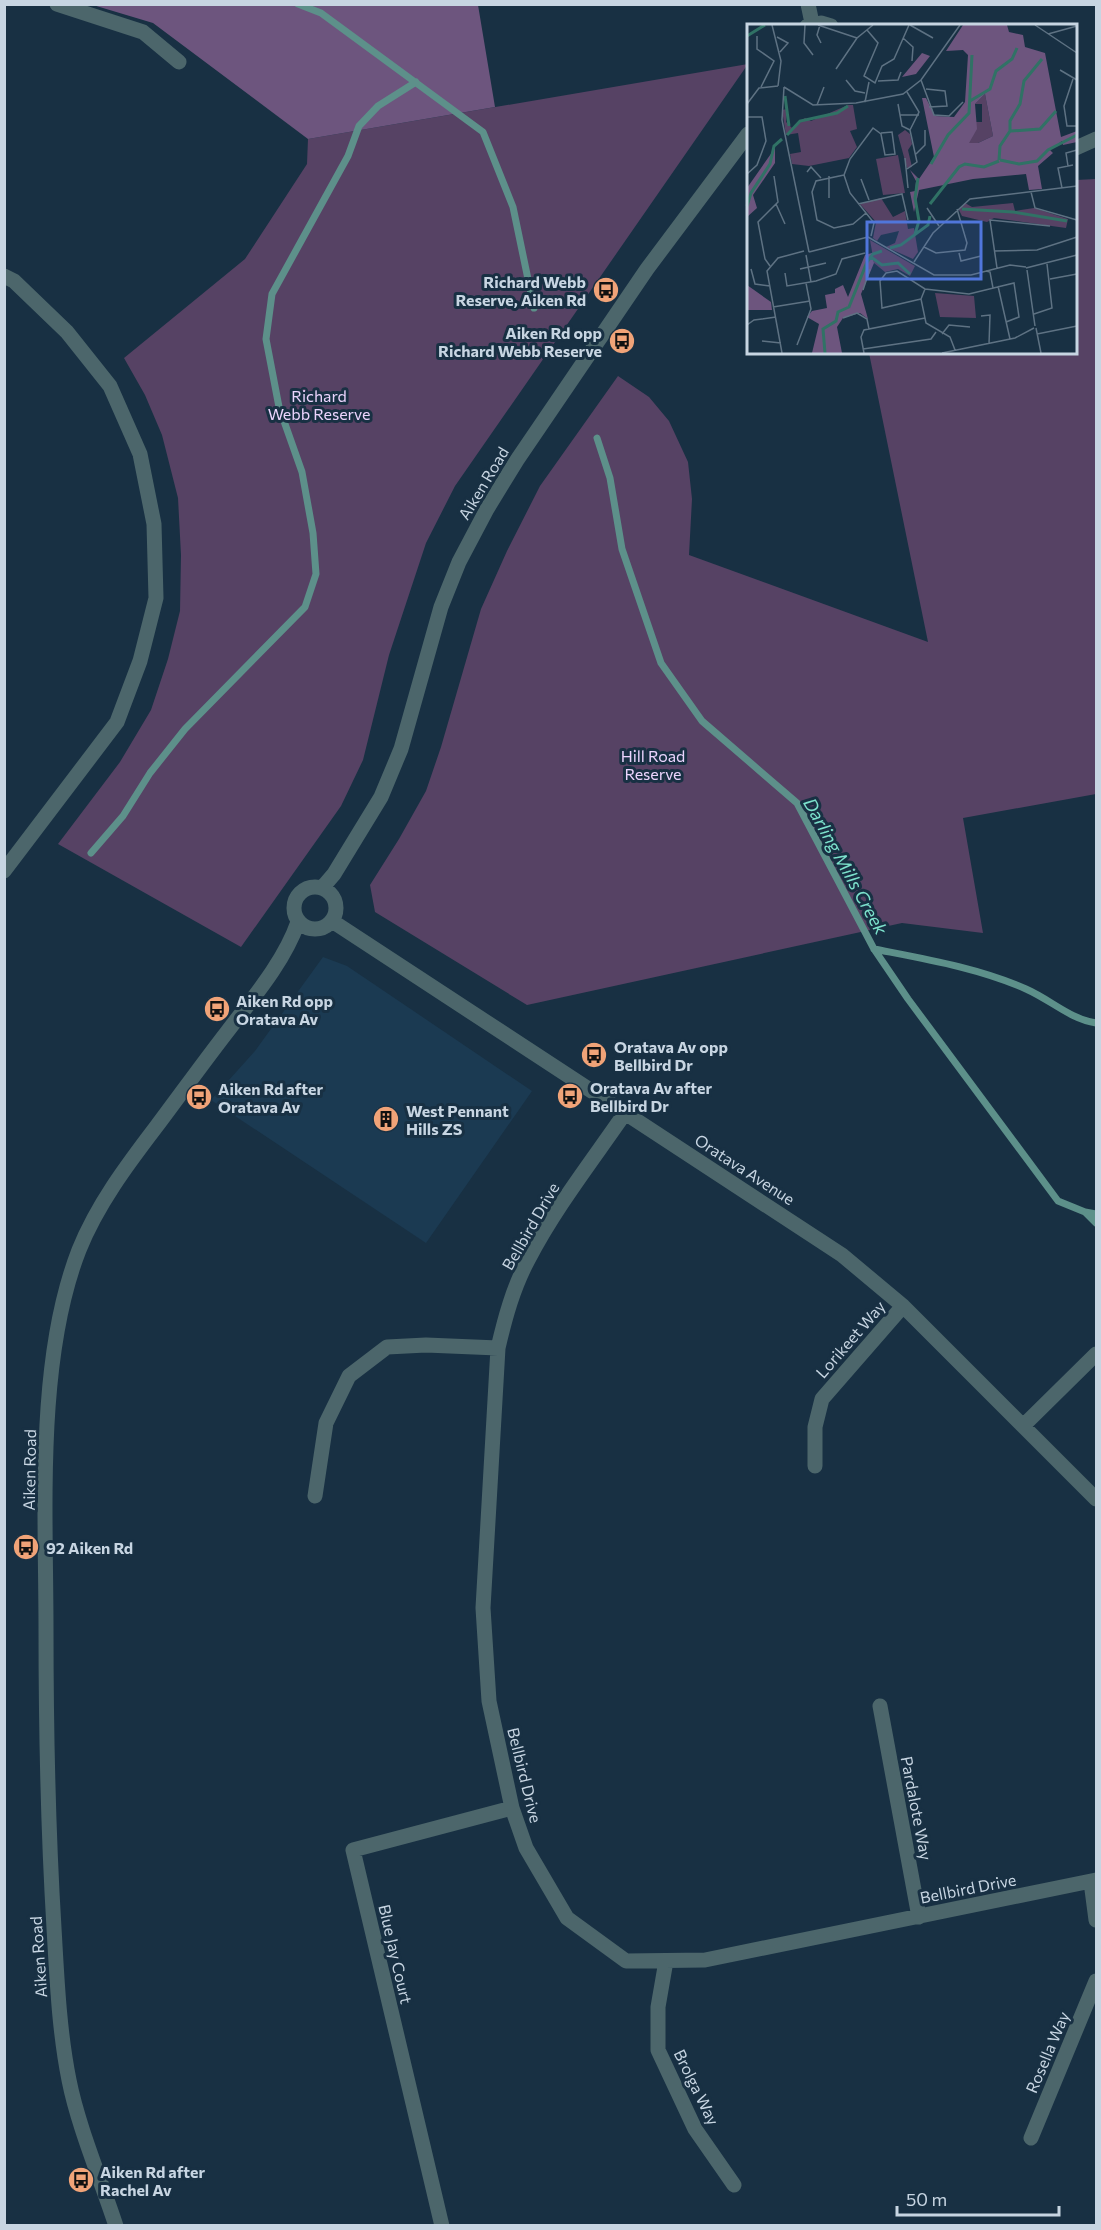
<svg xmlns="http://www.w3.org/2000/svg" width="1101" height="2230" viewBox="0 0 1101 2230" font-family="Commissioner,sans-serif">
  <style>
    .built { fill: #1b3a52 }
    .green { fill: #564264 }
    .forest { fill: #6d557e }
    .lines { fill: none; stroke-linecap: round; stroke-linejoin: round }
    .stream { stroke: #5d908a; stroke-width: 7 }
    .minor { stroke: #4c666b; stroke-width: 15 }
    .labels { text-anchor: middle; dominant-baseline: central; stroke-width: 6; stroke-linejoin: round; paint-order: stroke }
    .poi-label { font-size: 16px; font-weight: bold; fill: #c7d5e2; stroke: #183043; text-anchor: start }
    .park-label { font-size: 16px; fill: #ebd4fd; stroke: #183043 }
    .street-label { font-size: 16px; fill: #c7d5e2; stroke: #183043 }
    .water-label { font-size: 18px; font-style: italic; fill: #7ce1cc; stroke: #183043 }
    .inset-river { fill: none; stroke: #307265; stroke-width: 3 }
    .inset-road { fill: none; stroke: #5e7283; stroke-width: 1.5 }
    .view { fill: #5076db; fill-opacity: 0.15; stroke: #5076db; stroke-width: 3 }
    .inset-edge { fill: none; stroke: #c7d5e2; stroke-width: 3 }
  </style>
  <rect width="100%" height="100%" fill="#183043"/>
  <path class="built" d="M323 957 347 966 532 1091 426 1243 211 1100 255 1051Z"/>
  <path class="green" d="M748 64 455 486 426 543 389 655 363 760 341 806 241 947 58 844 120 762 151 710 168 659 180 611 181 555 178 498 162 435 145 395 124 358 245 259 307 164 308 139Z
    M1096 179V794L963 818 983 933 902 923 527 1005 375 912 370 885 399 839 426 791 441 747 481 609 507 551 540 486 618 376 649 397 669 421 688 462 692 499 689 555 928 642 869 353 1076 352V180Z"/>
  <path class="forest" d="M93 5H478L495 107 308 139 153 23Z"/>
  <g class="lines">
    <path class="stream" d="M298 4 321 13 483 132 513 207 534 308
      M597 438 610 478 622 549 661 663 702 721 797 803 874 949 908 999 1058 1201 1085 1212 1096 1214
      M91 853 123 816 150 773 185 729 305 607 316 574 313 533 302 472 279 407 266 339 272 294 348 156 359 126 378 106 416 82
      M874 949C925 959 979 968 1026 989 1051 1000 1070 1019 1096 1023
      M1085 1212 1096 1223"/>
    <path class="minor" d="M57 4 143 32 179 62
      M808 4 812 23
      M807 26 821 23 831 26
      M1076 148 1096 139
      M4 276 14 281 67 332 110 386 140 454 154 524 156 598 140 661 117 722 4 871
      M294 908a21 21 0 1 1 42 0a21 21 0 1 1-42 0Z
      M322 888 334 874 381 797 401 749 441 607 459 562 487 509 517 460 647 269 748 134
      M332 921 842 1255 903 1306 1096 1499
      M625 1113C592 1161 555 1208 528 1260 513 1288 505 1318 498 1348L483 1608 489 1701 512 1808 526 1848 567 1918 626 1961 705 1960 1096 1880
      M1024 1425 1096 1354
      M815 1466V1427L822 1399 903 1306
      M315 1496 326 1423 349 1376 387 1347 426 1345 498 1348
      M880 1706 919 1917
      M1091 1882 1096 1920
      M666 1961 658 2007V2050L695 2129 734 2185
      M1031 2138 1096 1981
      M116 2226C101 2180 78 2126 69 2080 59 2030 57 1979 54 1928 48 1829 46 1729 46 1629 46 1512 36 1360 79 1250 97 1205 127 1165 156 1127 180 1095 203 1063 227 1032 253 998 284 962 298 922
      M442 2226 353 1850 512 1808"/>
  </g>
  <defs>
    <g id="bus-disc" transform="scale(1.35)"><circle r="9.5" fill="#f0a378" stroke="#183043"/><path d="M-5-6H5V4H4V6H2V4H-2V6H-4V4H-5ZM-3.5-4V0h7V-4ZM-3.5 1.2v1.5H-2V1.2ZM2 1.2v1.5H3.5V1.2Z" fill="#111"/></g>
    <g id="building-disc" transform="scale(1.35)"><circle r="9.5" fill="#f0a378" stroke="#183043"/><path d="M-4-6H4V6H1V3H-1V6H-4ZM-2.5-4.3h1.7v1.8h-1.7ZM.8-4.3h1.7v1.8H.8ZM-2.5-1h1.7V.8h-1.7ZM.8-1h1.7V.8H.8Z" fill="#111"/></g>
  </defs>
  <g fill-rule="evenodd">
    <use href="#bus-disc" x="606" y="290"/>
    <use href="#bus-disc" x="622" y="341"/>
    <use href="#bus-disc" x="217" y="1009"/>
    <use href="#bus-disc" x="594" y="1055"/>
    <use href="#bus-disc" x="570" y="1096"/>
    <use href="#bus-disc" x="199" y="1097"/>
    <use href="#building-disc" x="386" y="1119"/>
    <use href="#bus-disc" x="26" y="1547"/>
    <use href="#bus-disc" x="81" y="2180"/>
  </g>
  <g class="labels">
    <g class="poi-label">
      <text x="586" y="281" text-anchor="end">Richard Webb<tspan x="586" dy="18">Reserve, Aiken Rd</tspan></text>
      <text x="602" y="332" text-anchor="end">Aiken Rd opp<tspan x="602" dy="18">Richard Webb Reserve</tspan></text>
      <text x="236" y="1000">Aiken Rd opp<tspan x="236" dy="18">Oratava Av</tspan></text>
      <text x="614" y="1046">Oratava Av opp<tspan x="614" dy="18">Bellbird Dr</tspan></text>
      <text x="590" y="1087">Oratava Av after<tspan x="590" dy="18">Bellbird Dr</tspan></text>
      <text x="218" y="1088">Aiken Rd after<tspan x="218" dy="18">Oratava Av</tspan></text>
      <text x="406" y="1110">West Pennant<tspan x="406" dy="18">Hills ZS</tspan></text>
      <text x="46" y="1547">92 Aiken Rd</text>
      <text x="100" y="2171">Aiken Rd after<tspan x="100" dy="18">Rachel Av</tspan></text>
    </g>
    <g class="park-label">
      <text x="319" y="395">Richard<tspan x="319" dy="18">Webb Reserve</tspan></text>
      <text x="653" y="755">Hill Road<tspan x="653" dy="18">Reserve</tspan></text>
    </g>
    <g class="street-label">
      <text transform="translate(483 483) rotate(-59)">Aiken Road</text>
      <text transform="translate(745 1169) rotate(33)">Oratava Avenue</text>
      <text transform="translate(530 1226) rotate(-60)">Bellbird Drive</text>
      <text transform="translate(850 1339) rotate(-49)">Lorikeet Way</text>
      <text transform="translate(29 1470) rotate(-89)">Aiken Road</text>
      <text transform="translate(525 1775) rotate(76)">Bellbird Drive</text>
      <text transform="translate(917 1808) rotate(79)">Pardalote Way</text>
      <text transform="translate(968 1888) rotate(-11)">Bellbird Drive</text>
      <text transform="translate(396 1954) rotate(77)">Blue Jay Court</text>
      <text transform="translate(38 1957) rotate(-94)">Aiken Road</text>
      <text transform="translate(1047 2052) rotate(-67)">Rosella Way</text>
      <text transform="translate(697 2087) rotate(64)">Brolga Way</text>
    </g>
    <g class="water-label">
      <text transform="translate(846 866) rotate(61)">Darling Mills Creek</text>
    </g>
  </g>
  <g transform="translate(747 24)">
    <rect width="330" height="330" fill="#183043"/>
    <path d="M238 70 246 112 231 119H221L229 105 228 98H235V80H228ZM101 81H106L110 105 103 107 110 123 102 134 62 142 45 140 43 130 54 128 51 109 39 111 35 86 40 85 39 98 45 104 58 94 64 97ZM158 106 163 110 165 120 161 126 165 143 160 144 151 111ZM151 131 158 169 136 171 129 135ZM134 174 146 193 158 187 161 205 167 204 171 228 166 235 139 223 148 219 152 207 134 211 130 217 126 214 129 198 113 180ZM218 179 225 183 266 179 268 187 287 184 321 195 319 204 247 194 240 198 215 192 212 186ZM123 216 168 242 163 252 151 245 138 248 127 239ZM188 269 227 272 229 294 193 293Z" fill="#564264"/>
    <path d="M216 1H260L262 8 276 11 278 23 298 29 314 113 330 107V118L316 121 315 117 303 126 306 129 291 142 295 165 282 166 279 150 226 155 172 166 167 188 163 168 168 167 169 157 163 146 172 155 187 133 175 74H179L188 92 207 93 218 78 221 31 216 26 199 27ZM238 70 246 112 231 119H222L230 105 228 80ZM175 29 183 32 169 50 155 53ZM28 124V139L6 171 10 184 0 193V164ZM125 229 127 239 114 270 121 295 113 289 96 294 90 303 95 329H65L72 300 60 293 65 287 80 284 78 271 88 269V265L96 261 101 273 118 231ZM0 261 24 278 25 286H0Z" fill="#6d557e" fill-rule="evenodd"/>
    <path class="inset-river" d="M0 12 18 1M38 72 42 102M223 77 243 65 249 47 265 35 270 24M264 107 293 105 309 87M40 111 53 97 90 89 101 82M252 136 253 122 263 107V97L273 80 277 57 295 35M253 136 272 140 290 137 301 126 330 111M184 140 201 111 222 89 225 31M183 180 212 143 218 140 237 143 252 137M0 182 4 169 23 140 27 122 35 115M215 185 266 188 320 197M168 210 172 197 168 174 171 154M143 224 154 221 181 201 183 192M124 233 135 241 151 239 163 250M78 329 76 305 89 297 91 288 102 283 120 238 126 230 135 227"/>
    <path class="inset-road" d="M25 1 34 37 31 62M58 1 57 19 66 31M71 1 110 14M73 1 70 11 74 19M163 1 186 14M288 1 330 29M120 6 131 19 117 52 128 59 135 42 147 35 162 1M301 10 330 2M10 12V25L27 37 14 63M30 13 41 19 33 28M156 14 166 23 165 37M89 45 110 14 126 1M313 46 330 56M326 55 317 82 320 102H330M99 56 108 67 118 69M174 56 187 91 202 92 216 78M131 57 151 56 154 48M37 63 66 81 109 79 156 70 174 56 213 1M37 63 35 96 62 228M179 65 198 67 200 82 182 83M160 68 172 88 163 106M118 78 122 58M0 80 12 64 31 62M151 80 155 102 163 106M70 81 77 63M153 91H172M0 93H15L19 117 10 141 0 150M169 130 178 121V106M158 134 161 164M321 142 319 129 330 126M160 145 170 138 163 106M60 148 64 143 74 154M97 151 69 157 65 168 70 196 87 204 106 200 119 189M82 152V174M114 155 122 176M315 164 311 144 326 141M284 168 288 184 330 196M29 180 38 200M111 180 155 170 161 196M180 184 192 202M124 212 127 199 103 169 97 151 103 135 126 104 134 110 138 131 148 130 145 108 134 109M121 213 187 251H224L263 241 279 243M177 223 189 229 218 226 220 219 210 185M247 227 290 226 330 213M62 228 121 213M212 229 214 237 234 232M59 231 64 258M167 238 186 209 223 175 330 162M23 242 18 235 11 198 31 178 27 152M250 244 243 196 303 202M279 244 330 231M4 245 8 260 23 262M53 245 79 239M280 246 288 302M239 247 243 248 246 264M38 249 40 262 69 257 89 250 95 235 118 229M303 255 330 250M251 262 263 315M178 265 174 275 179 299 203 313 208 326M116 266 123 245M174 275 135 284 133 257 139 249 150 247 178 265 222 270 267 259 272 293 259 298M26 283 63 277M287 290 305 284 300 240M234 292 243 291 242 320M96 294 110 289 120 295 122 305M0 301 7 296 29 293M289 304 294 329M195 310 202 301 223 303M290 310 330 302M15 317 34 319M50 321 64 285 59 259M116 325 184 315 189 308M35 329 20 247 31 234 57 227M117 329 114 313 117 306 178 294M195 329 268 314 287 304"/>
    <path class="view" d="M120 198H234V255H120Z"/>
    <rect width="330" height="330" class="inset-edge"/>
  </g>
  <rect width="1101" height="2230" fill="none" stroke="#c7d5e2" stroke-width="12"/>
  <path d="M897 2206v9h162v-9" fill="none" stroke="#c7d5e2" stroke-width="3"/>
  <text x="906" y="2206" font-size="18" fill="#c7d5e2" stroke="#183043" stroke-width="4.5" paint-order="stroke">50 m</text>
</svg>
